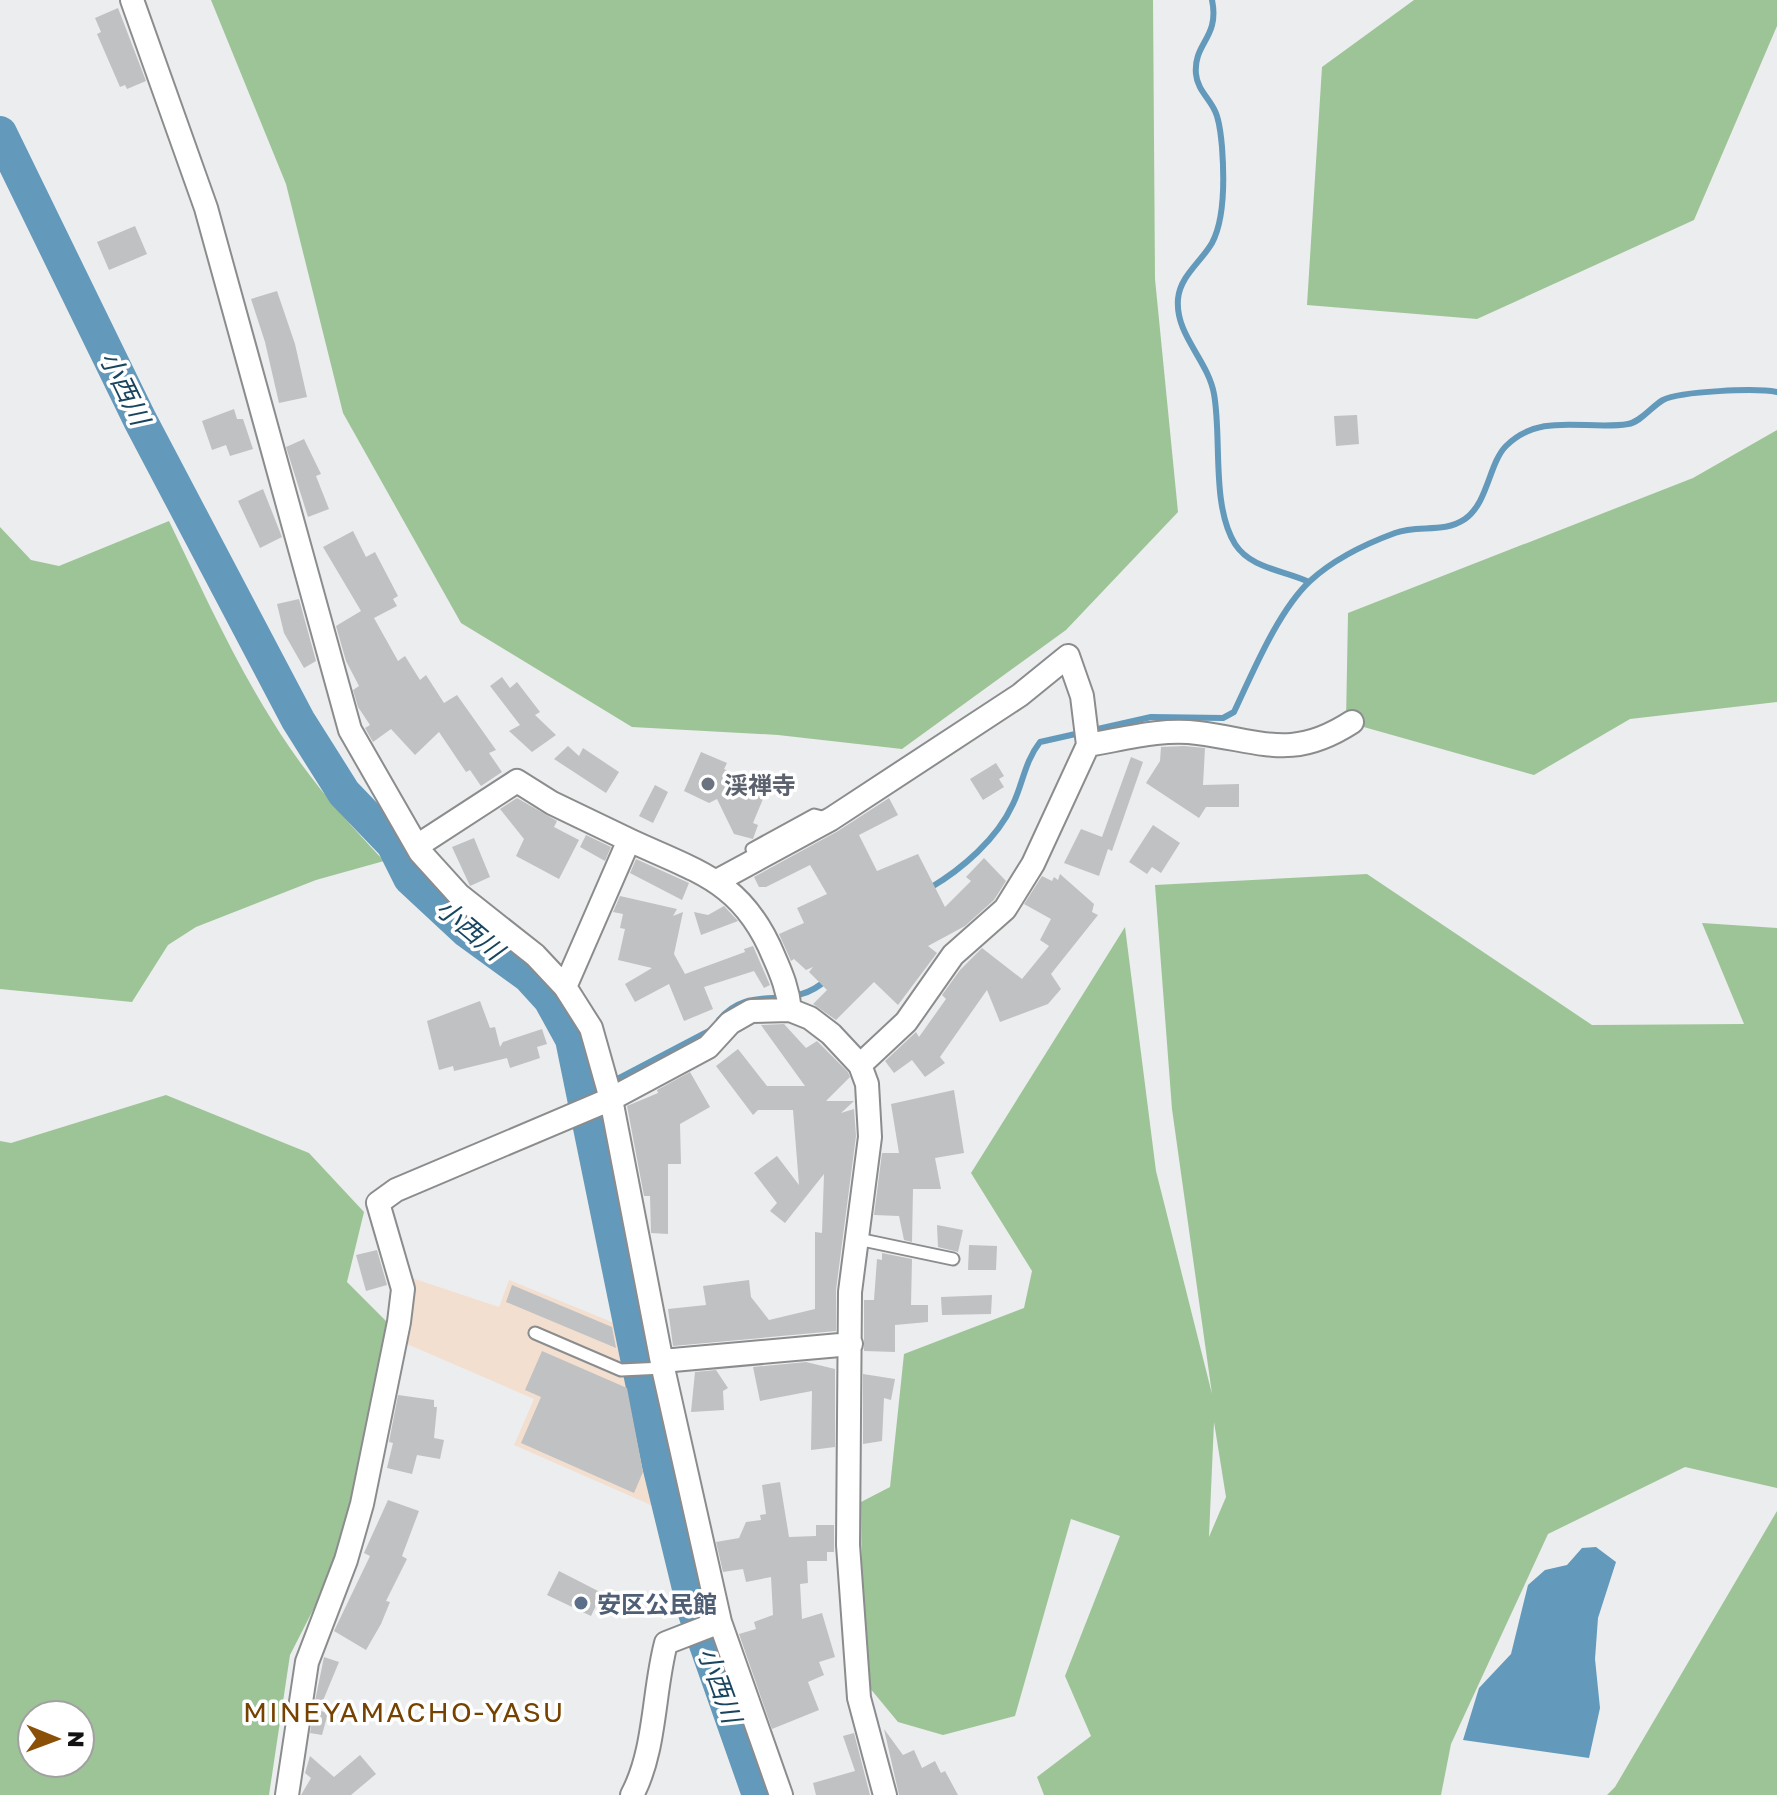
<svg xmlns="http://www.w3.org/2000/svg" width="1777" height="1795" viewBox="0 0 1777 1795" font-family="'Golos Text','Noto Sans JP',sans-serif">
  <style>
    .industrial { fill: #f3dfd0 }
    .forest { fill: #9dc496; fill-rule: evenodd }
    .water { fill: #6399bb }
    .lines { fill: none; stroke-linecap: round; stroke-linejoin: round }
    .stream { stroke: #6399bb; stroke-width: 6 }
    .river { stroke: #6399bb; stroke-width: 34 }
    .building { fill: #c0c1c2 }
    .service-casing { stroke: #8b8c8d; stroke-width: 15 }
    .minor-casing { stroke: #8b8c8d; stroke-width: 26 }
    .service { stroke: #fff; stroke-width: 11 }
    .minor { stroke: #fff; stroke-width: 22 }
    .worship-dot { fill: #6b7280; stroke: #fff; stroke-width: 3 }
    .service-dot { fill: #5c6f8a; stroke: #fff; stroke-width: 3 }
    .labels { text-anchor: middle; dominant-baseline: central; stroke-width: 7; stroke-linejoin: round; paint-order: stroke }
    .worship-label { font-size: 24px; font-weight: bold; fill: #5b616d; stroke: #fff; text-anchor: start }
    .service-label { font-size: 24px; font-weight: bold; fill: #4e5e75; stroke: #fff; text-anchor: start }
    .water-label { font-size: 26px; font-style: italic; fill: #19465e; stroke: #fff }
    .quarter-label { font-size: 28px; letter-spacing: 2px; fill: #764200; stroke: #fff }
  </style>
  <rect width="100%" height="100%" fill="#ecedee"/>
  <path class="industrial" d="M406 1276 499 1307 509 1280 624 1327 660 1509 514 1445 534 1399 400 1341Z"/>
  <path class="forest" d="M211 0H1153L1155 279 1178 512 1066 630 902 749 778 735 632 727 461 623 343 413 286 184Z
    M1414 0H1777V26L1694 220 1477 319 1307 305 1322 67Z
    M1777 430V702L1630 719 1534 775 1346 722 1348 613 1693 478Z
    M169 521C206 598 242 678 290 748 318 789 350 825 384 861L316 880 196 927 168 945 132 1002 0 989V527L31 560 59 566Z
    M1367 874 1592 1025 1744 1024 1702 923 1777 928V1488L1685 1467 1548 1534 1451 1744 1441 1795H1044L1037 1777 1091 1736 1065 1676 1120 1536 1071 1519 1015 1716 943 1735 898 1722 869 1687 862 1622 861 1502 890 1487 904 1354 1024 1308 1032 1271 971 1173 1125 927 1156 1171 1212 1394 1172 1109 1155 885ZM1214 1422 1226 1497 1209 1537V1536Z
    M166 1095 309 1153 364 1212 347 1282 389 1324 336 1565 290 1655 269 1795H0V1141L11 1143ZM32 1715H80V1763H32Z
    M1777 1511V1795H1607L1615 1787Z"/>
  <path class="water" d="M1596 1547 1616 1562 1598 1618 1595 1659 1600 1708 1589 1758 1463 1740 1479 1688 1511 1654 1528 1585 1545 1570 1567 1565 1582 1548Z"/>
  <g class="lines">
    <path class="stream" d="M1212 0C1220 38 1193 43 1196 74 1197 89 1210 99 1215 111 1220 121 1221 137 1222 147 1224 174 1225 219 1212 243 1201 262 1180 276 1178 299 1175 335 1208 360 1214 394 1222 438 1211 505 1235 544 1251 569 1284 570 1309 582
      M930 888C962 869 997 839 1013 804 1023 783 1025 761 1040 742L1151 717 1223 718 1234 712C1253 672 1278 611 1310 581 1334 559 1365 544 1395 533 1418 524 1443 534 1465 519 1488 503 1489 463 1506 446 1541 411 1587 431 1628 424 1641 422 1652 406 1663 400 1681 391 1756 388 1777 392
      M719 1020C751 981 791 1014 827 979
      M585 1096 709 1031"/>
    <path class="river" d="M0 133 140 420 298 720 344 793 393 844 410 878 467 931 529 976 550 999 572 1039 659 1465 695 1613 759 1795"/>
  </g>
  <path class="building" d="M118 8 146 81 127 89 125 85 120 87 97 34 101 32 95 18Z
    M135 226 147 254 109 270 97 242Z
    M277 291 295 344 307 397 279 403 265 342 251 299Z
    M234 409 237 419H243L253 449 230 456 226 445 212 450 202 421Z
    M1357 415 1359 444 1336 446 1334 416Z
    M304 439 321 474 316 476 329 509 308 517 286 447Z
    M263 489 282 537 260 548 238 501Z
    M353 531 366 557 375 552 398 596 393 599 397 606 374 618 398 661 405 656 420 680 426 675 444 703 457 695 496 750 489 753 502 772 481 786 470 770 466 772 439 732 415 755 391 729 373 742 365 728 370 725 358 707 353 690 359 686 346 661 336 626 361 611 323 547Z
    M299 599 316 661 304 668 284 633 277 604Z
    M502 677 510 688 517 682 540 712 535 715 556 735 532 752 509 731 520 725 490 686Z
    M568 746 579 756 583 748 619 772 606 793 554 759Z
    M1184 746 1205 748 1203 785 1239 784V807H1206L1199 818 1146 783 1160 761 1161 747Z
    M701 752 727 763 724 769 768 787 753 823 758 825 753 839 734 834 717 799 709 803 684 791Z
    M1131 757 1143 762 1112 851 1108 849 1099 876 1064 863 1081 829 1102 837Z
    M996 763 1004 776 999 779 1004 787 983 800 970 779Z
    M655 785 668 792 653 823 639 816Z
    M517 798 557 821 554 827 579 840 559 879 516 856 524 839 500 809Z
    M889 798 898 815 859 835 877 871 918 854 945 907 971 881 966 877 984 858 1006 881 994 900 965 926 928 946 937 953 898 1005 874 982 836 1020 813 1004 827 990 809 972 813 967 806 970 794 959 791 961 779 934 804 923 797 908 827 894 810 865 766 887H759L754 877 838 831Z
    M1153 825 1180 843 1161 873 1152 867 1147 874 1129 862Z
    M586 835 611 847 605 861 580 847Z
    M474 838 490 877 470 886 452 847Z
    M636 859 689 883 682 900 630 873Z
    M1060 874 1094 904 1092 912 1098 915 1051 974 1061 989 1048 1004 1000 1022 987 990 940 1057 945 1063 925 1077 912 1060 894 1073 885 1061 916 1032 919 1037 946 999 942 995 960 970 982 948 1022 979 1049 946 1040 940 1051 919 1024 904 1042 876 1052 881 1054 877 1058 880Z
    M620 896 677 909 673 916 683 912 674 954 685 974 745 952 744 949 753 946 770 985 764 988 754 971 704 987 713 1009 684 1021 669 984 635 1002 625 984 652 968 618 960 625 929 620 928 623 914 613 912Z
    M724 906 738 921 701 935 694 912 708 915Z
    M480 1001 490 1028 495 1027 500 1047 503 1042 542 1029 547 1044 537 1047 540 1058 510 1068 507 1058 454 1071 453 1066 439 1070 427 1021Z
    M784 1024 806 1048 817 1041 848 1072 850 1077 826 1101H854L841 1113 854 1109 856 1136 836 1290V1331L673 1346 668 1309 706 1305 703 1286 749 1280 751 1297 769 1320 815 1309V1232L822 1233 824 1174 785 1223 770 1211 777 1203 754 1173 777 1156 799 1185 793 1110H758L753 1115 716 1066 738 1049 767 1086H805L761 1025Z
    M690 1072 710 1107 680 1124 681 1164H668V1234L651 1233 650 1196H644L627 1106 658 1093 657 1090Z
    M954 1090 964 1153 935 1158 941 1189H913L912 1242 904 1240 899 1216 874 1215 882 1153H899L891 1104Z
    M937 1225 963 1230 958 1252 938 1247Z
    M969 1245 997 1246 996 1270H968Z
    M377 1250 387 1285 366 1291 356 1255Z
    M882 1253 912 1259 911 1305H928V1322L895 1325V1352L864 1351V1300H874L877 1259 882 1260Z
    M512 1285 612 1327 616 1348 506 1302Z
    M992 1295 991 1314 942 1315 941 1297Z
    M542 1351 627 1388 643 1472 634 1493 521 1443 541 1397 525 1390Z
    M806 1362 835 1369V1447L811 1450 812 1391 760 1401 753 1367Z
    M716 1370 728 1388 723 1391 724 1410 691 1412 695 1372Z
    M863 1374 895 1379 891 1400 884 1398 882 1441 863 1444Z
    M398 1395 434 1400V1407H437L434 1438 444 1440 440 1459 417 1455 412 1474 387 1468 393 1443 389 1442Z
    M780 1482 789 1537 816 1536V1525H834V1552H827V1561H807L808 1583 800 1584 802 1619 822 1613 835 1657 819 1662 824 1675 808 1682 819 1710 772 1729 739 1634 756 1629 754 1622 773 1615 771 1577 746 1582 743 1569 723 1572 716 1542 739 1538 746 1522 761 1520 760 1515 766 1514 762 1485Z
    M388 1500 419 1511 402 1556 407 1559 386 1601 390 1602 381 1624 366 1650 334 1631 370 1556 364 1553Z
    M559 1571 602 1593 591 1616 547 1595Z
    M324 1657 339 1662 322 1703 315 1701Z
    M314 1709 328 1713 322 1735 310 1733Z
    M884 1729 903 1755 914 1750 922 1768 935 1761 941 1773 945 1771 958 1795H899Z
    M854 1733 870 1795H816L813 1783 855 1771 843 1736Z
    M360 1755 376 1774 351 1795H301L311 1778 305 1773 310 1756 334 1777Z"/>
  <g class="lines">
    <g class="service-casing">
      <path id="service" d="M752 849 814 815 830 819
        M858 1239 953 1259
        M535 1333 621 1370 663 1368"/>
    </g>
    <g class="minor-casing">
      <path id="minor" d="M132 0 206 208 350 730 420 852 459 895 535 955 565 987 591 1028 611 1099 663 1368 720 1622 781 1795
        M629 840C698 872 743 881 774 957 782 975 788 990 790 1010
        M417 846 517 781 552 803 629 840 565 987
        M717 881 831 819 1020 695 1068 656 1082 696 1088 745
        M860 1065 906 1022 953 955 1005 909 1033 864 1088 745C1124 739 1162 728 1198 733 1262 741 1292 761 1352 722
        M662 1361 851 1344
        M287 1795 307 1662 346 1560 362 1504 399 1322 403 1289 378 1203 396 1190 611 1099 708 1047 730 1023 751 1011 790 1010 810 1018 831 1034 860 1065 867 1084 870 1137 850 1292 848 1545 859 1698 885 1795
        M632 1795C656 1750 653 1692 666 1643L720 1622"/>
    </g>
    <use href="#service" class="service"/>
    <use href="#minor" class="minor"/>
  </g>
  <circle class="worship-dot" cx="708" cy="784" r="8"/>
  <circle class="service-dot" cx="581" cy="1603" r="8"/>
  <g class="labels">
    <g class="worship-label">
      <text x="724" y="784">渓禅寺</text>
    </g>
    <g class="service-label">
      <text x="597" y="1603">安区公民館</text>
    </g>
    <g class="water-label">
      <text transform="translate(125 388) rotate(64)">小西川</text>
      <text transform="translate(470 929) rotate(40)">小西川</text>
      <text transform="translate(720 1685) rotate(70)">小西川</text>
    </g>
    <g class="quarter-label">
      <text x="404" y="1711">MINEYAMACHO-YASU</text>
    </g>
  </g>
  <g transform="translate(56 1739) rotate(91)"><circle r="38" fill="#ffffff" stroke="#a1a1a1" stroke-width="2"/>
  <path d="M0-6L14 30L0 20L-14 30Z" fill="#8a5008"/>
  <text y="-12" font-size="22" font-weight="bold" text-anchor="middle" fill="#131313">N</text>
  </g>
</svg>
